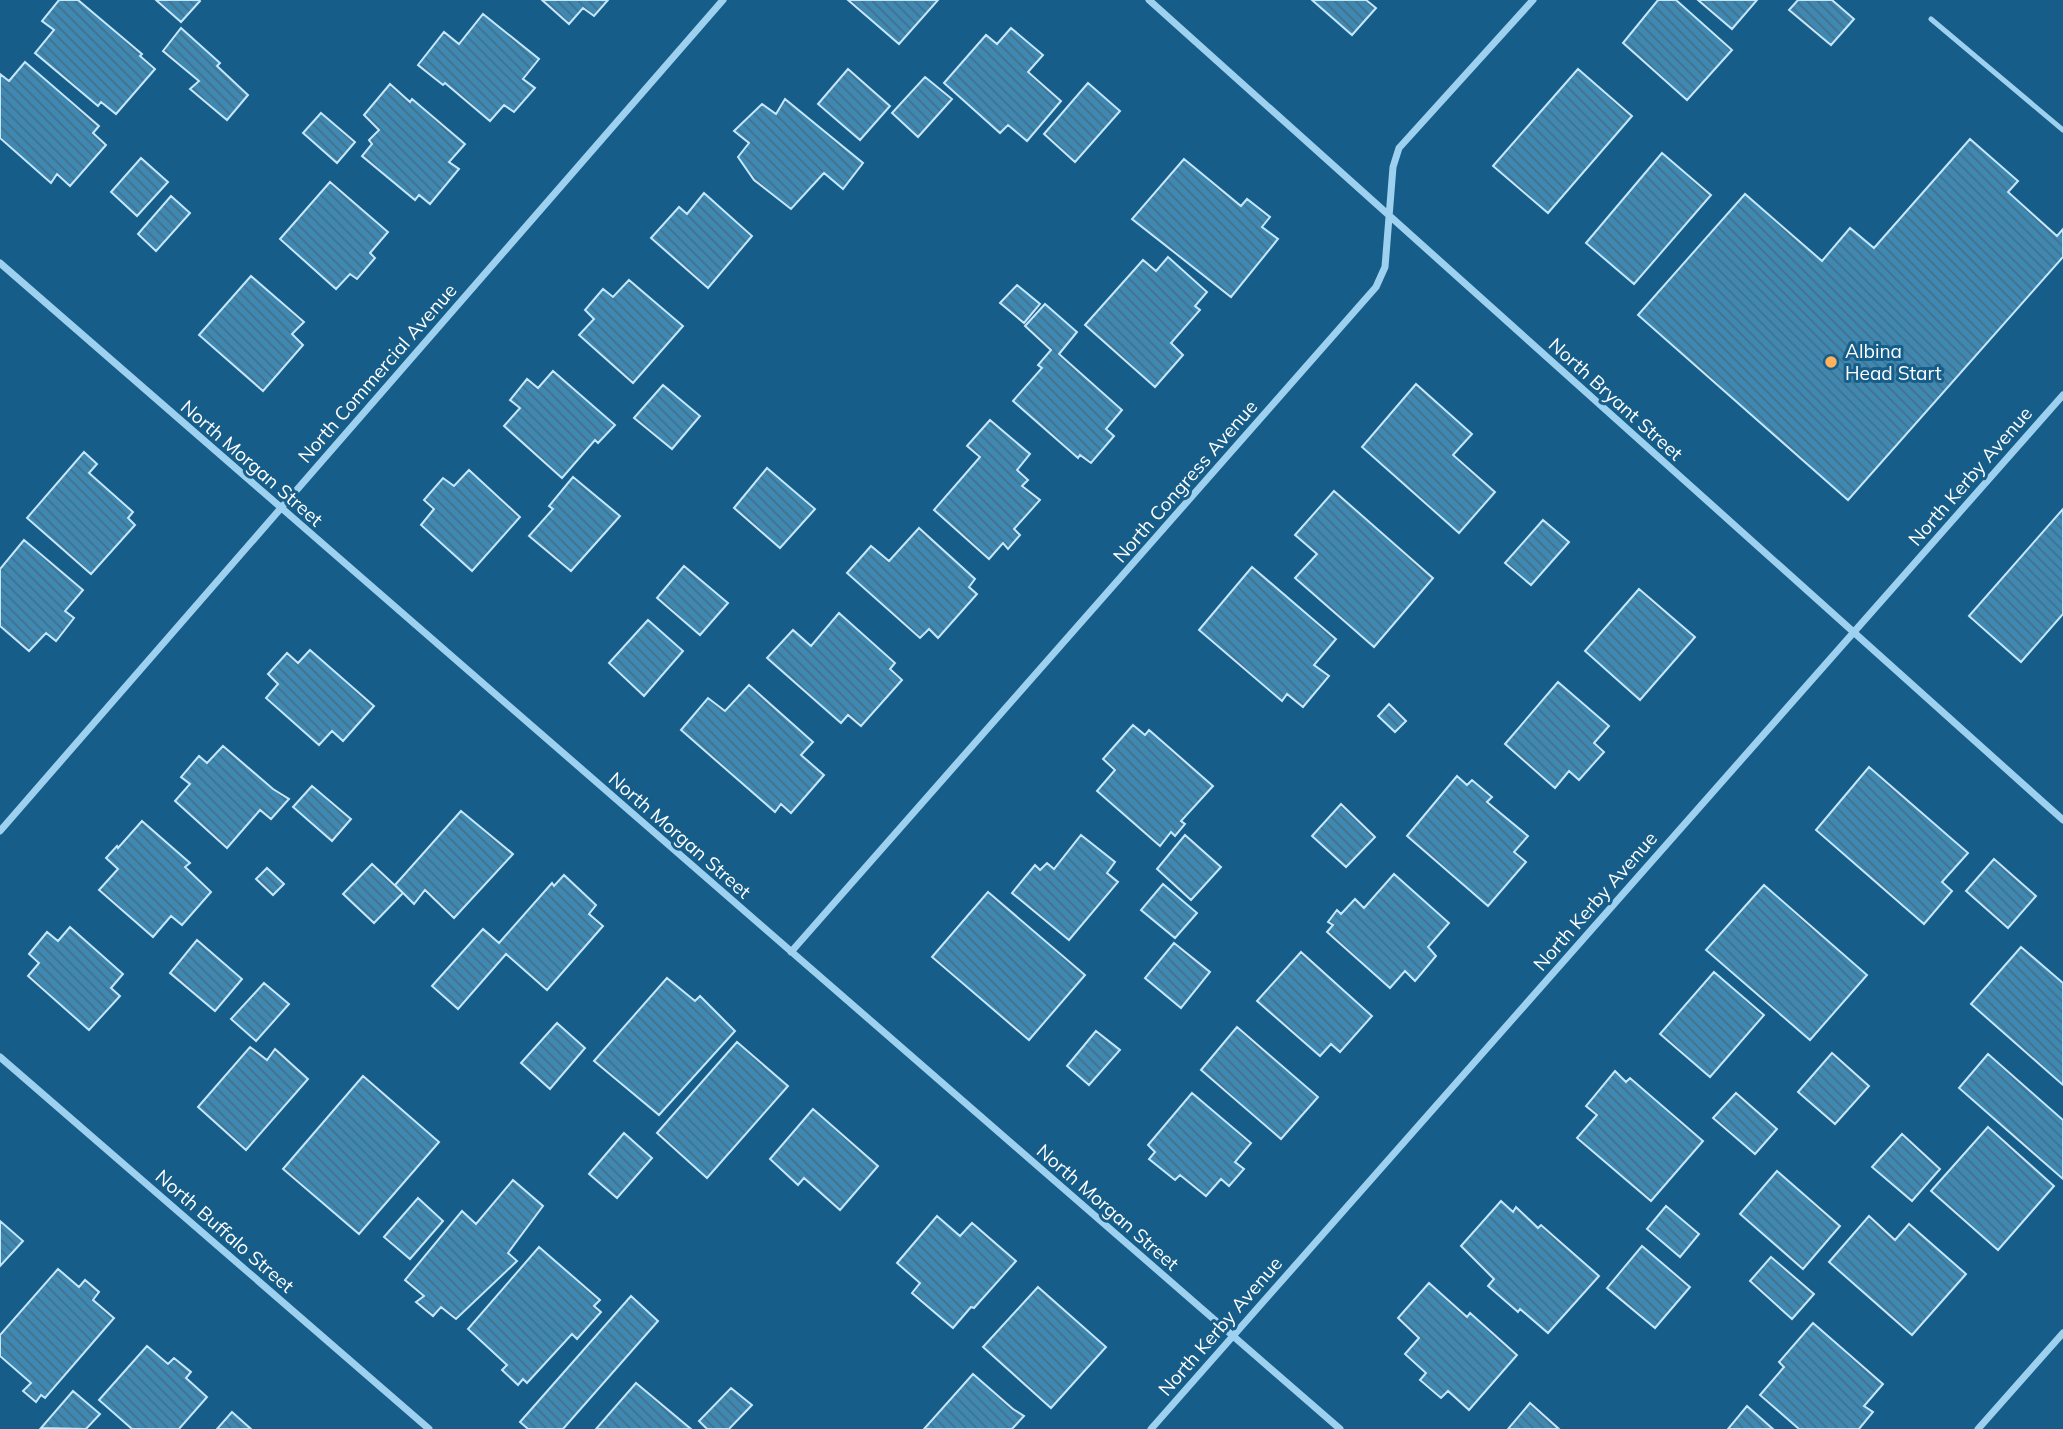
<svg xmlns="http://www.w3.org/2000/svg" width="2063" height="1429" viewBox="0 0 2063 1429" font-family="Mulish,sans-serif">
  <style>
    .building { fill: url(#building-back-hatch); stroke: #c4e7fb; stroke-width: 2 }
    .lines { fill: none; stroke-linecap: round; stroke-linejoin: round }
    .service { stroke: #9ed1ef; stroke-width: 5 }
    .minor { stroke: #9ed1ef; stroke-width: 7 }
    .poi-dot { fill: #ffb15b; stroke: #165e89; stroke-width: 2.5 }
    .labels { text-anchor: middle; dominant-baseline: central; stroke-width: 6; stroke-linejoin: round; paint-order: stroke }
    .poi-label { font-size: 19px; fill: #fff; stroke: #165e89; text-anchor: start }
    .street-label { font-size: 19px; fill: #fff; stroke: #165e89 }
  </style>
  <defs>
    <pattern id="building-back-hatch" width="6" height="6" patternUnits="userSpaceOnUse" patternTransform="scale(1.75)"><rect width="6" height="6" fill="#3e88b2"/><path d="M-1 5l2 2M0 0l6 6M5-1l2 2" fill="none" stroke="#447089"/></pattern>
  </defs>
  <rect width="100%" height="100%" fill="#165e89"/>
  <path class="building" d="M59 0H78L142 54 140 56 155 69 116 114 101 102 98 106 35 53 54 30 42 21Z
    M156 0H199L200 1 181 22Z
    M542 0H608L594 16 583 8 569 24Z
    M848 0H938L899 44Z
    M1312 0H1366L1376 8 1352 35Z
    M1658 0H1676L1732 50 1687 100 1623 43Z
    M1698 0H1757L1732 29Z
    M1798 0H1832L1854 19 1831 45 1789 10Z
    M483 14 539 59 523 79 535 88 514 112 504 105 490 121 445 83 443 85 418 65 444 32 459 44Z
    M181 28 220 63 217 66 248 95 227 120 190 89 199 81 163 51Z
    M1011 28 1043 55 1028 72 1061 101 1027 141 1008 125 1000 133 944 83 986 35 997 44Z
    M25 62 99 126 93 133 106 145 70 186 57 174 51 183 0 138V74L9 81Z
    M848 69 890 106 860 140 818 104Z
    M1578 69 1632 116 1548 213 1493 166Z
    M925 77 952 99 918 137 892 113Z
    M1088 83 1120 111 1075 162 1044 134Z
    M390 84 410 102 412 99 465 144 449 162 459 169 430 204 419 195 415 200 362 156 372 144 369 140 379 130 364 115Z
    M785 99 863 163 843 189 824 173 791 209 754 180 738 157 749 143 734 131 762 104 776 114Z
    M321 113 355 142 337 163 303 133Z
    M1970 139 2018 181 2008 192 2057 236 2063 229V257L1848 500 1638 315 1745 194 1822 261 1850 228 1874 248Z
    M1662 153 1711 195 1634 284 1586 243Z
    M141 158 168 182 137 216 111 192Z
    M1184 159 1241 206 1247 199 1270 217 1262 227 1278 239 1231 297 1132 219Z
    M330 182 388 232 370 253 375 258 357 279 350 274 336 289 280 239Z
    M704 193 752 236 708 288 651 238 679 207 687 214Z
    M171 196 190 213 156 251 138 234Z
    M1168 257 1207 292 1195 306 1200 310 1171 343 1183 355 1155 387 1085 325 1143 260 1156 271Z
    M251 276 304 322 292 334 303 345 263 391 199 335Z
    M629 280 683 326 633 383 579 335 594 319 585 310 603 289 613 297Z
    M1017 285 1040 304 1024 323 1000 303Z
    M1045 304 1077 332 1059 354 1122 410 1106 429 1114 436 1091 463 1080 455 1078 458 1013 401 1042 368 1038 365 1051 350 1025 326Z
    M553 371 615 425 598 443 595 440 562 478 504 426 520 408 510 400 527 379 538 388Z
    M1416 384 1472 434 1453 455 1495 492 1459 533 1362 447Z
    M663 385 700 416 672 449 634 418Z
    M990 420 1030 454 1017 470 1028 480 1022 486 1040 500 1014 529 1020 535 1008 549 1003 543 989 559 934 510 980 457 967 446Z
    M84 452 97 464 89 473 133 512 128 518 135 525 91 574 27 518Z
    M767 468 815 509 780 548 734 508Z
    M469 470 520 517 472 571 421 525 434 509 424 500 443 478 454 486Z
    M573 477 620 516 571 571 529 536 553 509 549 506Z
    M1334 491 1433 578 1374 647 1295 578 1317 554 1295 535Z
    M2063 509V614L2021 662 1969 616Z
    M1543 520 1569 542 1531 585 1505 563Z
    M919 528 975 579 969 587 977 594 938 638 929 629 920 638 847 573 871 546 889 561Z
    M24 540 83 590 65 611 74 618 56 641 46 633 29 651 0 626V569Z
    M684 566 728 603 700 635 657 598Z
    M1252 567 1336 639 1314 665 1329 676 1303 707 1287 694 1282 701 1199 630Z
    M1639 589 1695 637 1640 700 1585 651Z
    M839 613 895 663 890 669 902 680 861 726 848 715 841 723 767 658 793 630 811 646Z
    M648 620 683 651 644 696 609 663Z
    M310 650 374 706 343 741 332 731 319 745 266 698 278 684 268 674 287 653 298 663Z
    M1558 682 1609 726 1594 743 1604 752 1579 780 1569 771 1555 788 1505 744Z
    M749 685 813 742 801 755 824 775 791 813 781 804 775 812 681 730 708 698 725 711Z
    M1389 704 1406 721 1395 732 1378 716Z
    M1133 725 1145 735 1149 730 1213 786 1181 821 1185 824 1175 836 1171 832 1160 846 1097 791 1115 770 1103 759Z
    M223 746 273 789 289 799 271 819 260 810 227 848 175 801 190 784 181 777 199 756 207 763Z
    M1869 767 1968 853 1942 882 1952 891 1924 924 1816 830Z
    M1457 776 1467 785 1472 780 1492 797 1487 802 1528 836 1514 852 1526 862 1488 906 1407 836Z
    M312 786 351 819 332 841 293 807Z
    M1341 804 1375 837 1346 867 1312 836Z
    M461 811 513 854 454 918 425 890 414 904 395 885Z
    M142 821 190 863 185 867 211 892 182 925 171 916 153 937 99 890 118 869 106 858 117 846 118 848Z
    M1081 835 1115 862 1107 873 1118 882 1069 940 1012 893 1035 865 1040 870 1047 863 1054 869Z
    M1185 835 1221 867 1191 900 1157 869Z
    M1994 859 2036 896 2008 928 1966 891Z
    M372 864 403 893 374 923 343 894Z
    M267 868 284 884 273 895 256 879Z
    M1394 874 1449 923 1428 947 1436 956 1415 981 1405 971 1390 988 1327 932 1333 925 1328 922 1337 910 1341 914 1355 899 1364 908Z
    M564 875 596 905 589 914 603 926 547 990 506 954 458 1009 432 986 483 929 499 943 552 883 554 886Z
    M1163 884 1197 913 1175 938 1141 910Z
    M1764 885 1867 975 1810 1040 1706 950Z
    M988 892 1085 975 1029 1040 932 957Z
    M70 927 123 974 111 988 120 996 89 1030 28 976 39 963 29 954 47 932 58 941Z
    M197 940 242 979 215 1011 170 973Z
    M1174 943 1210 972 1181 1008 1145 978Z
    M2021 947 2063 983V1085L1971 1004Z
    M1301 952 1372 1016 1340 1052 1331 1044 1320 1056 1257 1001Z
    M1714 972 1764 1015 1710 1077 1660 1034Z
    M667 978 695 1001 700 996 735 1031 659 1115 594 1061Z
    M264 983 289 1004 256 1041 231 1019Z
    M557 1023 585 1048 550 1089 521 1063Z
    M1237 1027 1318 1097 1281 1139 1201 1070Z
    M1096 1031 1120 1050 1089 1085 1067 1066Z
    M737 1042 788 1086 707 1178 657 1133Z
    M250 1047 267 1060 275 1049 308 1079 246 1150 198 1107Z
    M1832 1053 1869 1086 1835 1124 1798 1092Z
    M1988 1054 2063 1120V1179L1959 1088Z
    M1615 1071 1626 1082 1630 1078 1703 1141 1651 1201 1577 1138 1597 1115 1586 1106Z
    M363 1076 439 1142 359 1234 283 1169Z
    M1192 1093 1251 1143 1235 1162 1244 1169 1229 1186 1221 1179 1206 1196 1180 1175 1175 1180 1149 1159 1155 1152 1148 1145Z
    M1736 1093 1777 1129 1755 1154 1713 1118Z
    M813 1109 878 1166 840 1210 804 1178 798 1185 770 1159Z
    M1988 1127 2054 1186 1998 1250 1931 1191Z
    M624 1133 652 1158 617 1198 589 1174Z
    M1902 1134 1940 1169 1912 1201 1872 1167Z
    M1777 1171 1840 1226 1803 1269 1740 1214Z
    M513 1180 543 1206 508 1253 517 1261 456 1319 441 1307 433 1316 416 1302 424 1296 405 1280 462 1211 476 1224Z
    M418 1198 443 1221 410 1259 384 1237Z
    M1501 1201 1513 1212 1516 1207 1538 1228 1541 1225 1599 1276 1548 1333 1520 1309 1518 1312 1488 1286 1494 1279 1461 1246Z
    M1666 1206 1699 1234 1680 1257 1647 1229Z
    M937 1216 960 1236 972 1223 1016 1261 974 1308 971 1307 953 1328 912 1293 920 1283 897 1263Z
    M1869 1216 1895 1240 1909 1224 1966 1274 1912 1335 1829 1262Z
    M0 1221 23 1241 0 1266Z
    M1642 1246 1690 1287 1655 1328 1607 1288Z
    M539 1247 600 1300 594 1306 601 1312 577 1339 572 1334 527 1383 523 1379 518 1385 502 1370 507 1365 468 1329Z
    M1771 1257 1814 1294 1792 1319 1750 1281Z
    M58 1269 79 1287 85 1280 99 1292 93 1300 114 1318 45 1398 41 1395 36 1402 23 1391 31 1383 0 1356V1335Z
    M1429 1283 1467 1317 1470 1313 1517 1355 1469 1410 1448 1391 1441 1398 1420 1380 1426 1373 1405 1354 1419 1338 1398 1318Z
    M1038 1287 1106 1347 1051 1408 983 1347Z
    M631 1296 658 1321 563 1429H528L520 1422Z
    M1813 1323 1883 1384 1864 1406 1873 1412 1859 1429H1799L1760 1395 1784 1367 1779 1362Z
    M147 1346 168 1364 174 1358 191 1372 186 1378 207 1397 179 1429H132L99 1400Z
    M973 1374 1013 1409 1024 1416 1012 1429H924Z
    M636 1383 691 1429H596Z
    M731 1388 752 1405 729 1429H707L699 1421Z
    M73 1391 100 1414 86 1429 41 1428Z
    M1530 1403 1559 1429H1508Z
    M1747 1406 1773 1429H1728Z
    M232 1412 251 1429H217Z"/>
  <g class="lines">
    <path class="service" d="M1931 19 2063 130"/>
    <path class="minor" d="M1149 0 2063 820
      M0 263 1340 1429
      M0 831 723 0
      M791 952 1376 287 1385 267 1393 167 1399 148 1533 0
      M0 1057 429 1429
      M1151 1429 2063 395
      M1978 1429 2063 1333"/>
  </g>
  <circle class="poi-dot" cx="1831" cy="362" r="7"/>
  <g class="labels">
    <g class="poi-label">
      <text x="1845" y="351">Albina<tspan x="1845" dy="22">Head Start</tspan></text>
    </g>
    <g class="street-label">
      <text transform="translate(377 373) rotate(-49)">North Commercial Avenue</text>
      <text transform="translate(1616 399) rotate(42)">North Bryant Street</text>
      <text transform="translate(252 463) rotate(41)">North Morgan Street</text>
      <text transform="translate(1970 476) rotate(-49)">North Kerby Avenue</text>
      <text transform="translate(1185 481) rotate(-49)">North Congress Avenue</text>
      <text transform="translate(680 835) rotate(41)">North Morgan Street</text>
      <text transform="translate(1595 901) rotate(-49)">North Kerby Avenue</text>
      <text transform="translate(1108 1207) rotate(41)">North Morgan Street</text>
      <text transform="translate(225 1231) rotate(41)">North Buffalo Street</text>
      <text transform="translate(1220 1326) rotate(-49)">North Kerby Avenue</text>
    </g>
  </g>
</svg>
